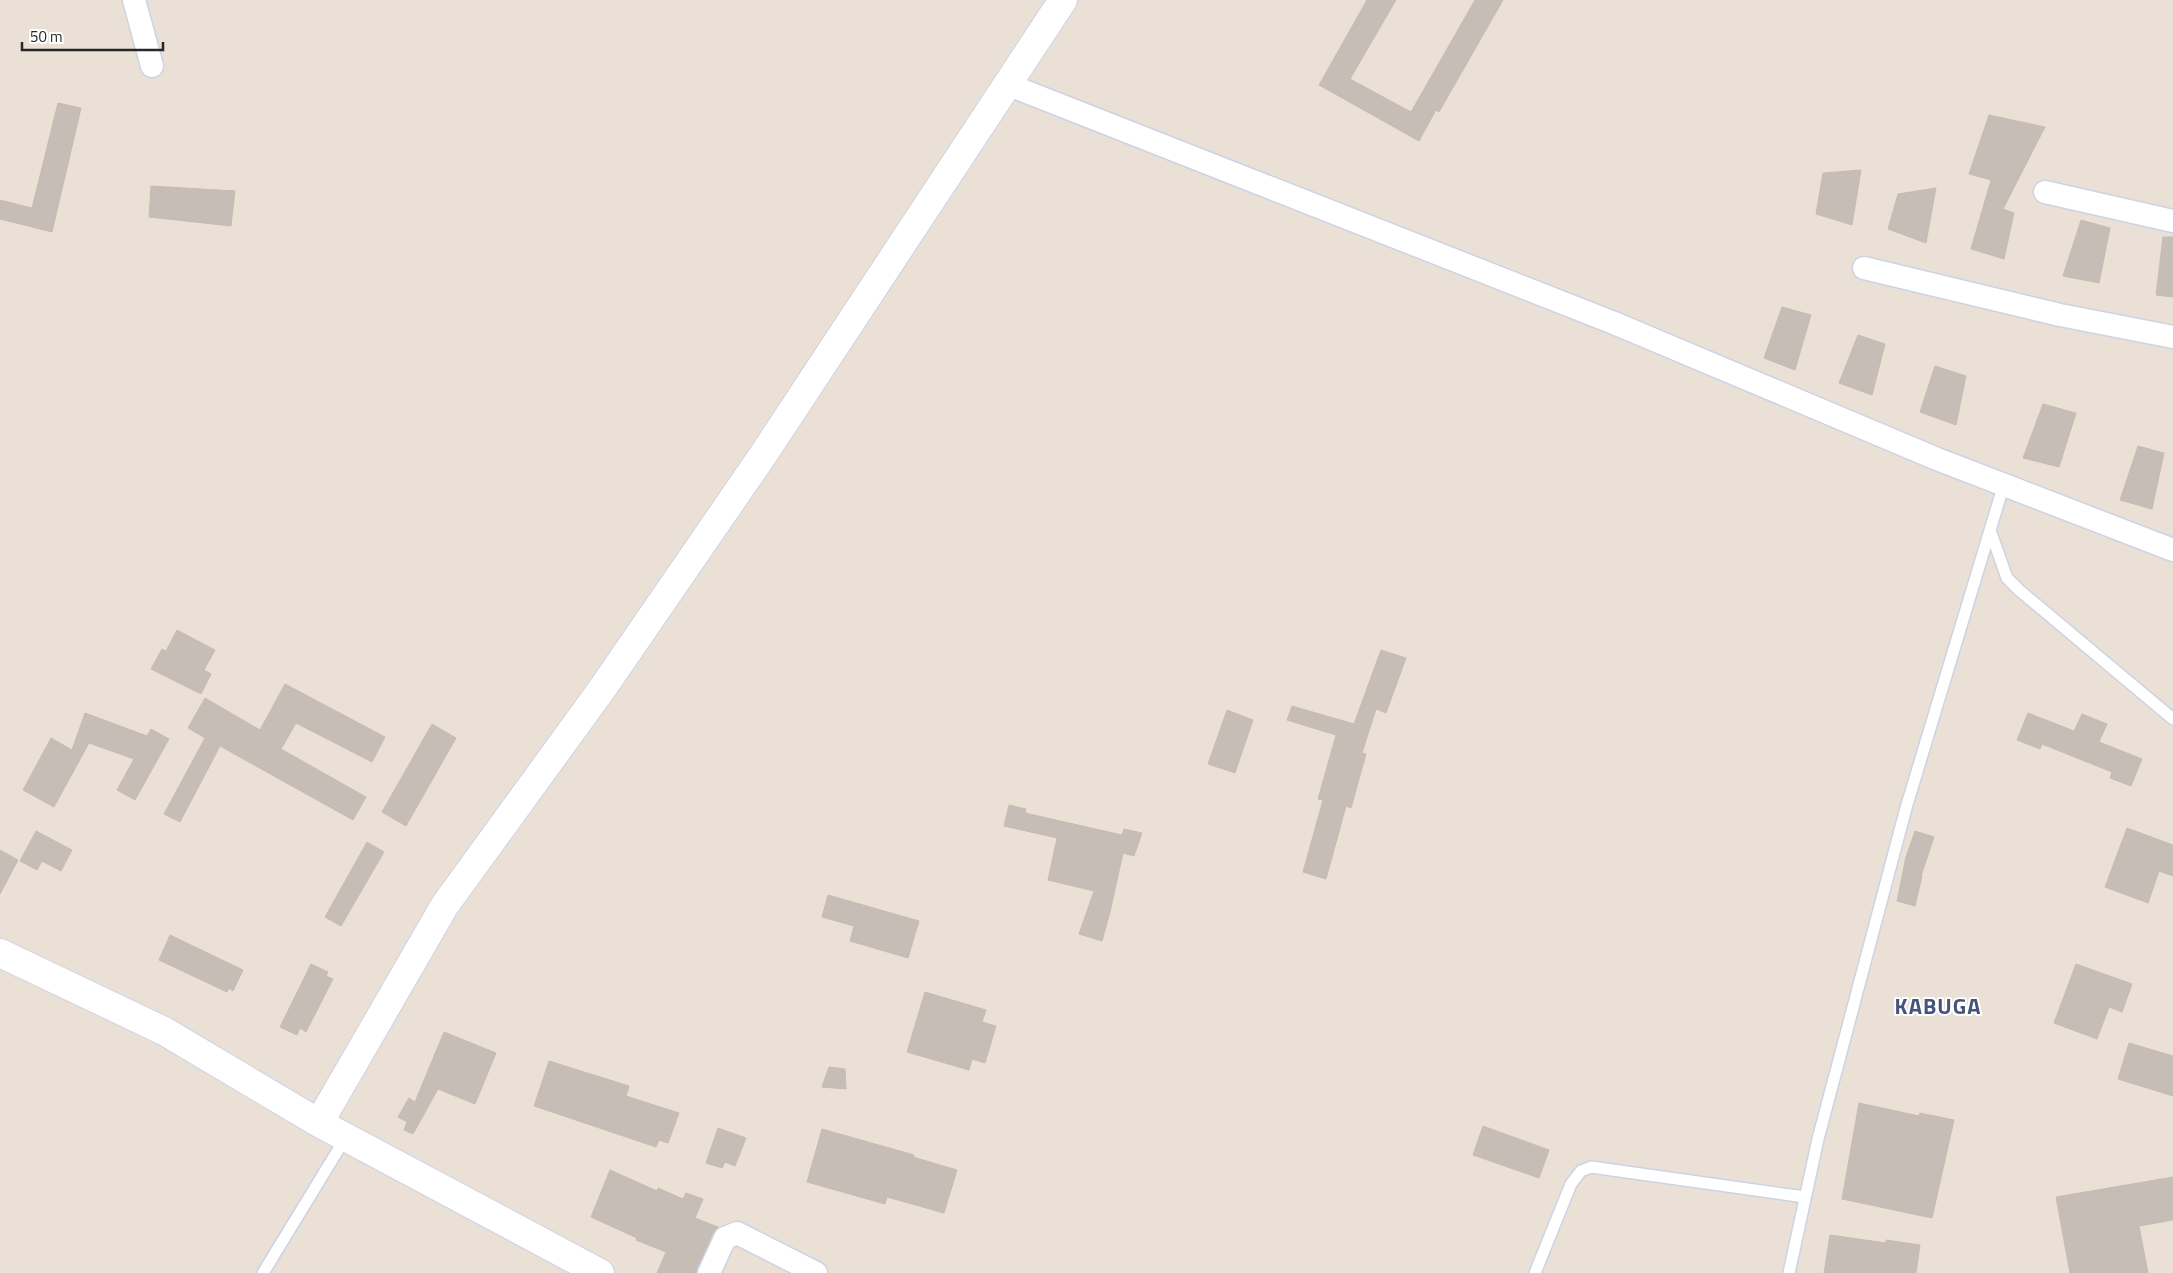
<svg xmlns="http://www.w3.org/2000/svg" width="2173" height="1273" viewBox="0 0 2173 1273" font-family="'Titillium Web',sans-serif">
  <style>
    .building { fill: #c6bdb7; stroke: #c6bcb0 }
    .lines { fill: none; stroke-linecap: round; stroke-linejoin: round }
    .service-casing { stroke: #ccd3e2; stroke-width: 14 }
    .minor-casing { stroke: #ccd3e2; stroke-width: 25 }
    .tertiary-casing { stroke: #ccd3e2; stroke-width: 30 }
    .service { stroke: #fff; stroke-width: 11 }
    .minor { stroke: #fff; stroke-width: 22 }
    .tertiary { stroke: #fff; stroke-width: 28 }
    .labels { text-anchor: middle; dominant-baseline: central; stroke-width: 4; stroke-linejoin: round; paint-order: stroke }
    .district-label { font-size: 22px; font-weight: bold; letter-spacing: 1px; fill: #44547b; stroke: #fff }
  </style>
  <rect width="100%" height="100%" fill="#ebe0d6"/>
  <path class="building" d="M1367 0H1396L1350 79 1411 112 1475 0H1503L1439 112 1436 110 1419 141 1319 85Z
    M58 103 81 108 52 232 0 219V200L32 208Z
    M1989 115 2045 127 2003 209 2014 213 2004 259 1971 249 1991 180 1969 174Z
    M1861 170 1852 225 1816 214 1823 173Z
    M151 186 235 191 231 226 149 217Z
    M1936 188 1926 243 1888 229 1898 194Z
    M2081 220 2110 228 2099 283 2063 276Z
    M2163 237H2173V297L2156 295Z
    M1782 307 1811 315 1795 370 1764 358Z
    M1858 335 1885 344 1872 395 1839 383Z
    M1935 366 1966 376 1956 425 1920 412Z
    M2043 404 2076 413 2059 467 2023 458Z
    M2138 446 2164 453 2152 509 2120 500Z
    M177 630 215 650 204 670 211 674 201 694 151 669 162 649 166 651Z
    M1381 650 1406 658 1386 713 1376 709 1362 753 1366 754 1351 808 1346 806 1326 879 1303 872 1323 800 1318 799 1336 735 1287 720 1292 706 1354 724Z
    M285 684 385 737 372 762 296 723 281 749 366 797 353 820 220 746 180 822 164 814 205 738 188 728 205 698 260 730Z
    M1227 710 1253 720 1235 773 1208 764Z
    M85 713 147 736 151 729 169 739 135 800 117 790 134 759 89 743 54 807 23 790 51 738 72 750Z
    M2028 713 2074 731 2082 714 2107 724 2099 742 2142 759 2131 786 2110 778 2112 772 2042 744 2040 749 2017 740Z
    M432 724 456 738 406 826 382 812Z
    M1009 805 1026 809 1025 813 1122 835 1124 829 1142 833 1134 856 1123 853 1110 912 1102 941 1079 934 1094 891 1048 880 1057 838 1004 826Z
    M2127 828 2173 845V876L2159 871 2148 903 2105 887Z
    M36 831 72 850 61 871 42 861 37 870 20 861Z
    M1915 831 1934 837 1921 876H1922L1915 906 1897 901 1906 857Z
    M367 842 384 852 341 926 325 917Z
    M0 850 18 860 0 894Z
    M828 895 919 921 908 958 850 941 854 926 822 917Z
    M170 935 243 970 233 991 229 988 227 992 159 960Z
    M311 964 328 972 326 976 333 979 306 1032 300 1028 297 1035 280 1027Z
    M2076 964 2132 984 2122 1012 2109 1007 2097 1039 2054 1023Z
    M925 992 986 1010 982 1022 996 1026 985 1063 972 1059 969 1070 907 1052Z
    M444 1032 496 1053 475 1104 438 1089 413 1134 404 1130 407 1122 398 1117 409 1098 415 1102Z
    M2129 1043 2173 1056V1096L2118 1079Z
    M549 1061 629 1086 626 1096 679 1113 668 1143 659 1140 656 1147 534 1106Z
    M829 1067 845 1069 846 1089 822 1087Z
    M1859 1103 1919 1116 1920 1113 1954 1120 1932 1218 1842 1199Z
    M1483 1126 1549 1150 1539 1178 1473 1155Z
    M718 1128 746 1138 735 1166 725 1162 722 1168 706 1163Z
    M822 1129 914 1155 913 1157 957 1170 944 1213 887 1197 885 1204 807 1182Z
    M610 1170 657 1191 658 1188 683 1199 686 1193 703 1199 695 1218 718 1227 713 1233 696 1273H657L666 1252 636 1240 637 1238 591 1217Z
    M2173 1177V1220L2139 1226 2148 1273H2070L2056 1197Z
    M1830 1235 1886 1243V1240L1920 1245 1916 1273H1824Z"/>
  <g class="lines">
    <g class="service-casing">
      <path id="service" d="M1990 530 2007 578 2019 590 2173 719
        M263 1273 346 1137
        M1535 1273 1571 1184 1581 1171 1591 1167 1805 1197
        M1789 1273 1818 1139 1906 808 2004 484"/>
    </g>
    <g class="minor-casing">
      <path id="minor" d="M134 0 152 66
        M1009 85 1614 323 1937 459 2173 550
        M2045 192 2173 221
        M1864 268 2060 315 2173 337
        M709 1273 725 1238 737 1233 816 1273"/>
    </g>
    <g class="tertiary-casing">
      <path id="tertiary" d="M0 953 164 1031 319 1123 600 1273
        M319 1123 445 905 602 689 763 455 1063 0"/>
    </g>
    <use href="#service" class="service"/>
    <use href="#minor" class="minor"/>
    <use href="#tertiary" class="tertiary"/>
  </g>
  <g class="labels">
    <g class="district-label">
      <text x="1938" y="1006">KABUGA</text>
    </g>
  </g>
  <path d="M22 42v8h141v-8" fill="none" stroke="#272727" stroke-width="2.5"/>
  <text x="30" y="42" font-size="15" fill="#272727" stroke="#ffffff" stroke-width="4" paint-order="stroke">50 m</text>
</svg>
